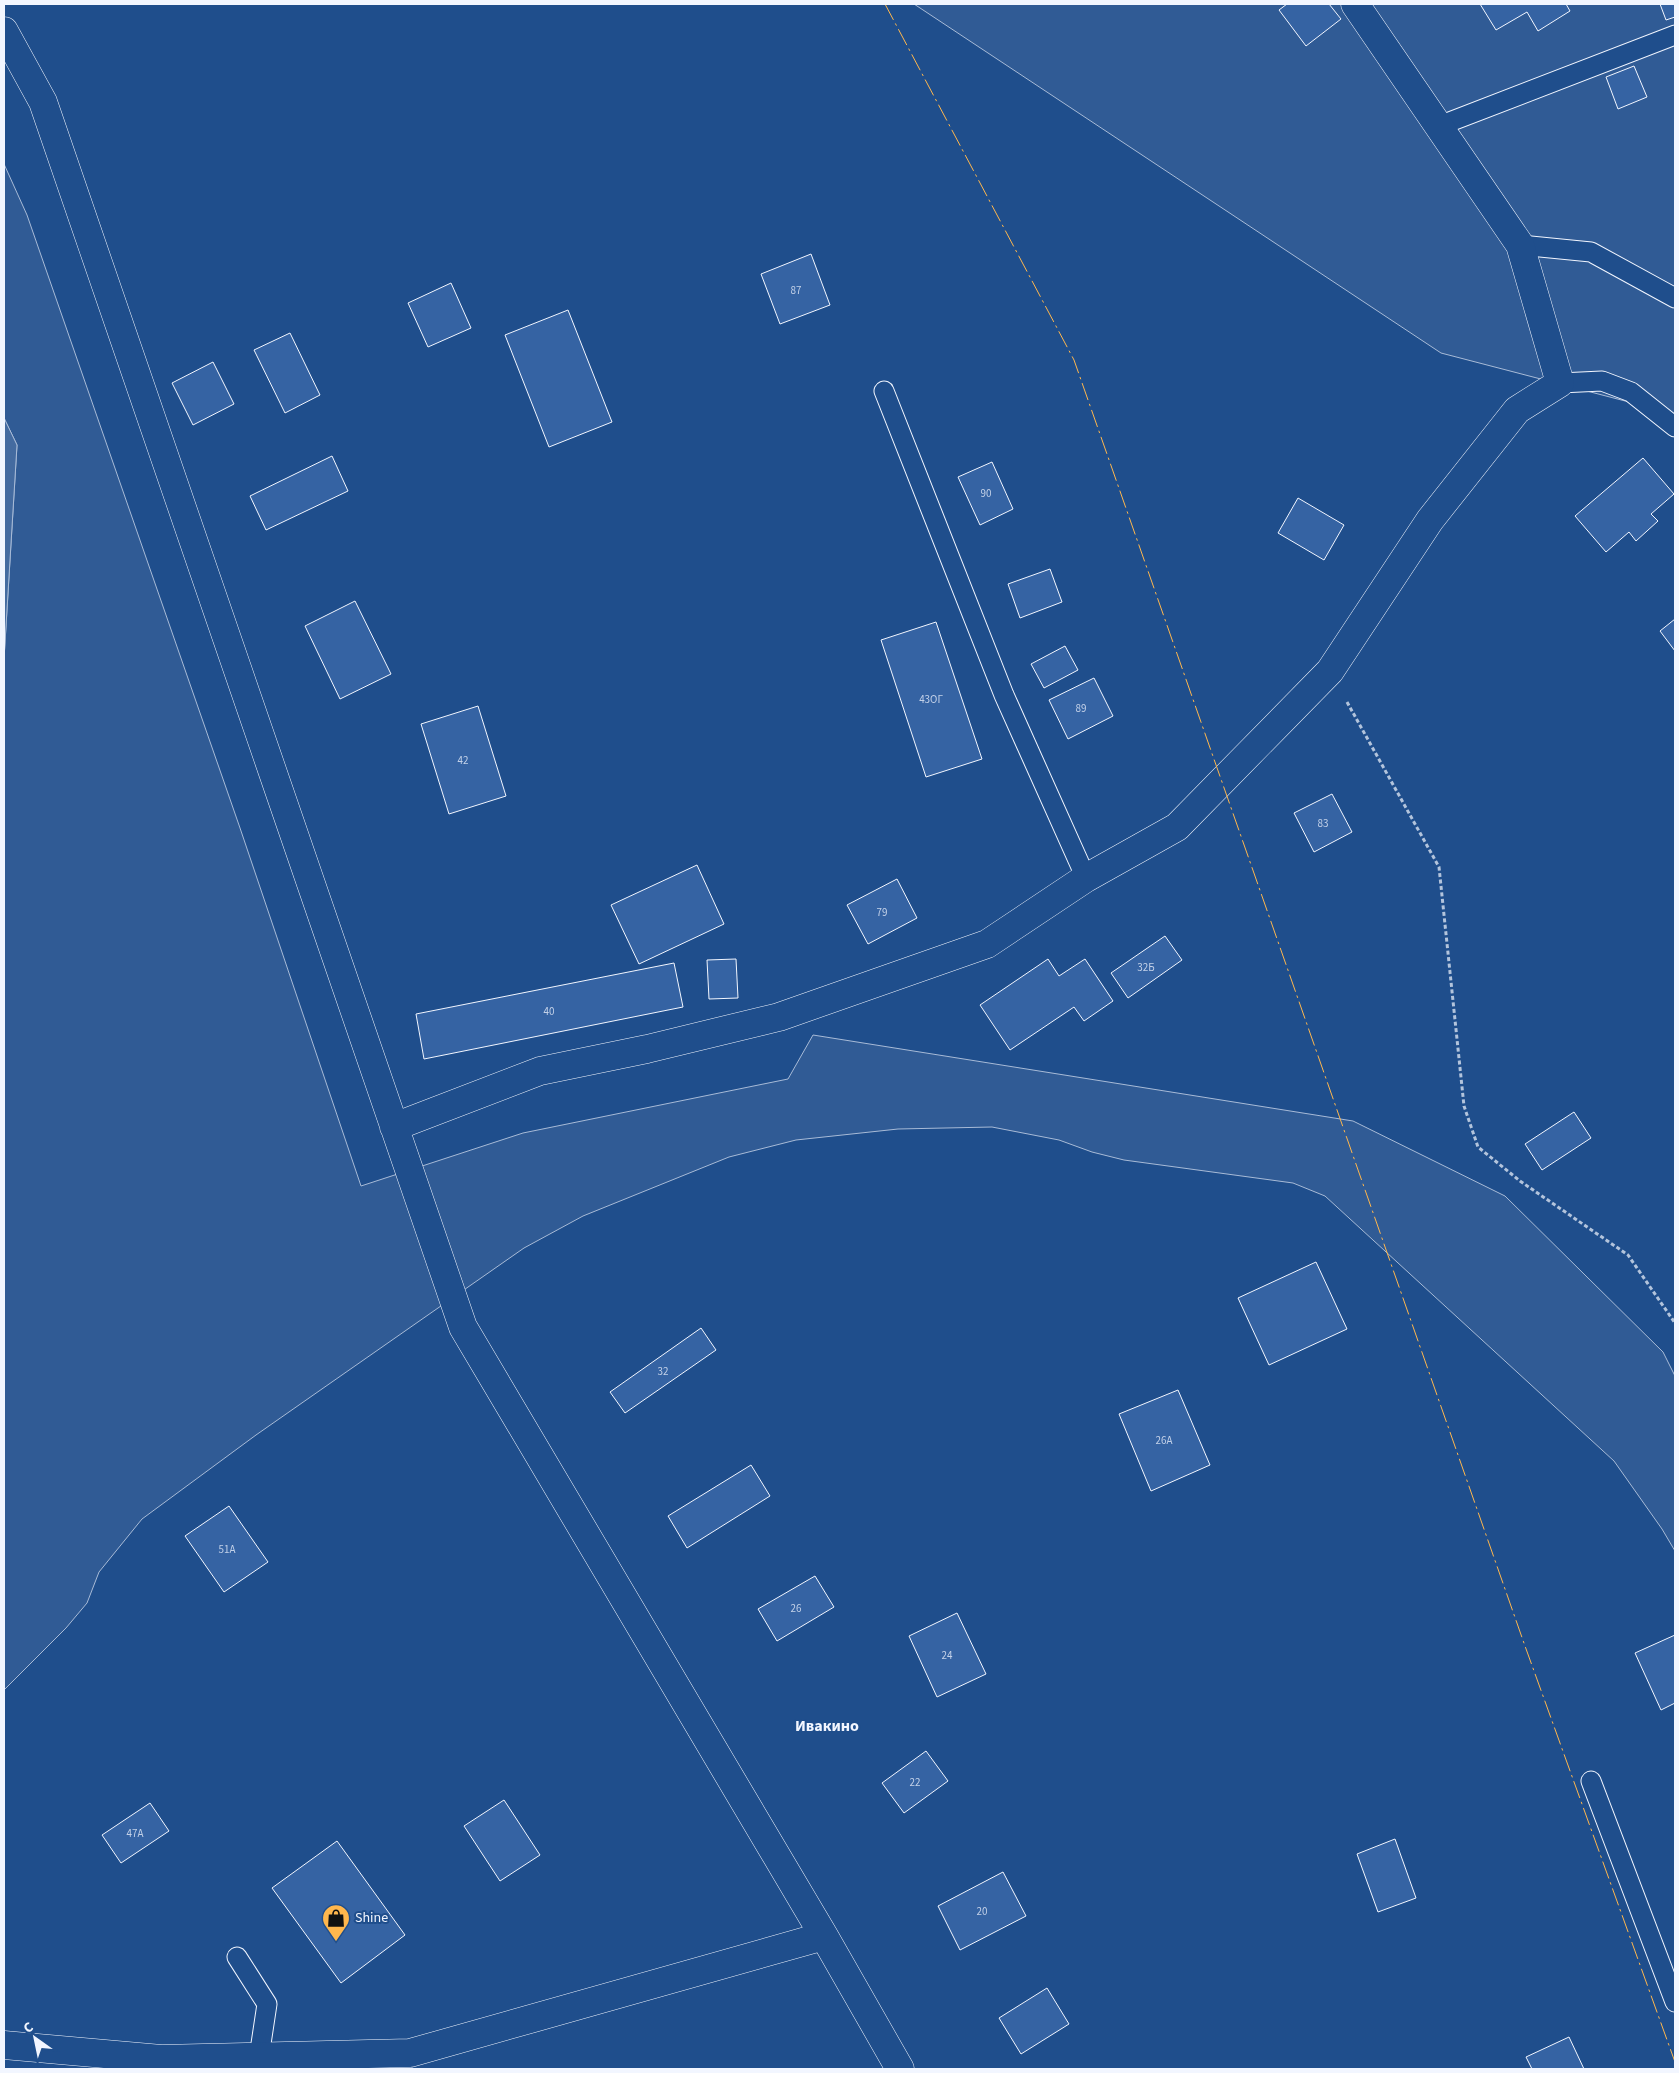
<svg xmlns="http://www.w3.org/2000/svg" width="1679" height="2073" viewBox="0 0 1679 2073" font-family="'Source Sans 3',sans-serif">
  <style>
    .built { fill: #305b95; stroke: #a8bbd7 }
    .water { fill: #446ba0; stroke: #a8bbd7 }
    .building { fill: #3563a3; stroke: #f2f6ff }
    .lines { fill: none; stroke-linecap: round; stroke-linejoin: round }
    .service-casing { stroke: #f2f6ff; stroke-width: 21 }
    .minor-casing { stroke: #f2f6ff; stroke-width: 29 }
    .path { stroke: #b3c4dc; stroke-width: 3; stroke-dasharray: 4 2.5; stroke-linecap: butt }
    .service { stroke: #1f4e8c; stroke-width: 19 }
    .minor { stroke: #1f4e8c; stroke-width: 28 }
    .power { stroke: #ffb74d; stroke-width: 1; stroke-dasharray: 18 4 2.5 4; stroke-linecap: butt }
    .labels { text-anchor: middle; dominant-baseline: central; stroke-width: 4; stroke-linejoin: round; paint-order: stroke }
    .number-label { font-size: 11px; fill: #c3d1e8 }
    .poi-label { font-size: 14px; fill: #f2f6ff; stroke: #1f4e8c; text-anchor: start }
    .quarter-label { font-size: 16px; font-weight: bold; fill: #f2f6ff; stroke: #1f4e8c }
  </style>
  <rect width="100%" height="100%" fill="#1f4e8c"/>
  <path class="built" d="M914 4H1675V414L1441 353Z
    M4 164 27 215 240 828 361 1186 523 1133 788 1079 813 1035 1353 1121 1505 1196 1663 1352 1675 1376V1551L1662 1529 1614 1461 1325 1196 1293 1183 1124 1160 1092 1152 1059 1140 992 1127 898 1129 796 1140 729 1157 583 1216 524 1248 256 1435 142 1519 99 1572 87 1603 66 1628 4 1690V659L17 445 4 418Z"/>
  <path class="water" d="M4 418 17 445 4 659Z"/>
  <path class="building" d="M1287 4H1329L1341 19 1306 46 1279 10Z
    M1480 4H1566L1570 11 1538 31 1527 12 1496 30Z
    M1660 4H1675V17L1666 20Z
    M1634 66 1647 97 1618 109 1606 77Z
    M811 254 830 305 780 324 761 274Z
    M451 283 471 328 428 347 408 303Z
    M568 310 612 422 549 447 505 335Z
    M290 333 320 395 285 413 254 350Z
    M213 362 234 404 193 425 172 383Z
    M332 456 348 491 266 530 250 496Z
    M1643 458 1674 494 1651 514 1658 521 1636 541 1629 532 1606 552 1575 516Z
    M992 462 1013 509 980 525 958 477Z
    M1298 498 1344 525 1324 560 1278 533Z
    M1050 569 1062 602 1020 618 1008 584Z
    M355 601 391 674 340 699 305 626Z
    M1675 619V651L1660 631Z
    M936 622 982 759 926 777 881 640Z
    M1065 646 1078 670 1044 688 1031 664Z
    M1094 678 1113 716 1068 739 1049 700Z
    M478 706 506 796 449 814 421 724Z
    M1332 794 1352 832 1314 852 1294 813Z
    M697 865 724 924 639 964 611 905Z
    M897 879 917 918 868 944 847 905Z
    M1165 936 1182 960 1128 998 1111 973Z
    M736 959 738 998 709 999 707 960Z
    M1048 959 1059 976 1085 959 1113 1001 1084 1021 1074 1007 1010 1050 980 1005Z
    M674 963 683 1007 424 1059 416 1014Z
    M1574 1112 1591 1138 1542 1170 1525 1144Z
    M1316 1262 1347 1329 1269 1365 1238 1298Z
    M701 1328 716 1350 625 1413 610 1392Z
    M1178 1390 1210 1465 1151 1491 1119 1414Z
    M751 1465 770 1496 687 1548 668 1516Z
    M229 1506 268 1562 224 1592 185 1536Z
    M815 1576 834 1607 777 1641 758 1609Z
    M957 1613 986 1674 937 1697 909 1636Z
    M1675 1635V1703L1661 1710 1635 1653Z
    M926 1751 948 1781 904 1813 882 1783Z
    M504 1800 540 1855 500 1881 464 1826Z
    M150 1803 169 1831 121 1863 102 1835Z
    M1395 1839 1416 1898 1378 1912 1357 1854Z
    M337 1841 405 1935 341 1983 272 1888Z
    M1003 1872 1026 1916 960 1950 938 1906Z
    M1047 1988 1069 2024 1021 2054 999 2018Z
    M1569 2037 1584 2069H1532L1526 2057Z"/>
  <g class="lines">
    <g class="service-casing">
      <path id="service" d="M1439 126 1675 35
        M1520 245 1591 252 1675 298
        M1560 383 1602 381 1631 392 1675 427
        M884 391 1004 695 1086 878
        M1591 1781 1675 2002
        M237 1957 267 2004 259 2057"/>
    </g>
    <g class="minor-casing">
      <path id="minor" d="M4 31 43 102 463 1327 824 1936 900 2069
        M394 1127 540 1071 647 1049 779 1017 987 944 1086 878 1177 827 1330 671 1430 520 1517 410 1560 383 1520 245 1355 4
        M4 2045 161 2059 410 2053 824 1936"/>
    </g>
    <path class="path" d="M1347 702 1439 867 1464 1106 1478 1147 1520 1181 1628 1255 1675 1323"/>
    <use href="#service" class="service"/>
    <use href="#minor" class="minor"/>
    <path class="power" d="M885 4 1074 360 1525 1646 1675 2062"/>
  </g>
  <defs>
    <g id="shop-pin" transform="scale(1.4375)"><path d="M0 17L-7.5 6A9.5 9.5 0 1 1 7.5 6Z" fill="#ffb74d" stroke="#1f4e8c"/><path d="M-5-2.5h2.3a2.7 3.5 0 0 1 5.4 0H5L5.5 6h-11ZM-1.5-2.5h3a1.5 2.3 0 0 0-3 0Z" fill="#111"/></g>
  </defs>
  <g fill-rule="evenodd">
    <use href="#shop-pin" x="336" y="1918"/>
  </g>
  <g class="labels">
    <g class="number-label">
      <text x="796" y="290">87</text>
      <text x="986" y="493">90</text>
      <text x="931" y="699">43ОГ</text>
      <text x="1081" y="708">89</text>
      <text x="463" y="760">42</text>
      <text x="1323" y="823">83</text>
      <text x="882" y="912">79</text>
      <text x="1146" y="967">32Б</text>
      <text x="549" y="1011">40</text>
      <text x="663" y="1371">32</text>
      <text x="1164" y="1440">26А</text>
      <text x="227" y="1549">51А</text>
      <text x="796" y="1608">26</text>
      <text x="947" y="1655">24</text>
      <text x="915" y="1782">22</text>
      <text x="135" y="1833">47А</text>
      <text x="982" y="1911">20</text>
    </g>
    <g class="poi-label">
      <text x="355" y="1918">Shine</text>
    </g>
    <g class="quarter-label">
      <text x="827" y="1726">Ивакино</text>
    </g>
  </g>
  <rect width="1679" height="2073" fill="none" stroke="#f2f6ff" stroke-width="10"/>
  <g transform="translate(35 2038) rotate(327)" stroke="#1f4e8c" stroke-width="4" paint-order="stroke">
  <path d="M0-4L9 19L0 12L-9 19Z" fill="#f2f6ff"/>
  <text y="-8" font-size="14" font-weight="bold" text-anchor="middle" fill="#f2f6ff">С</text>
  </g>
</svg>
